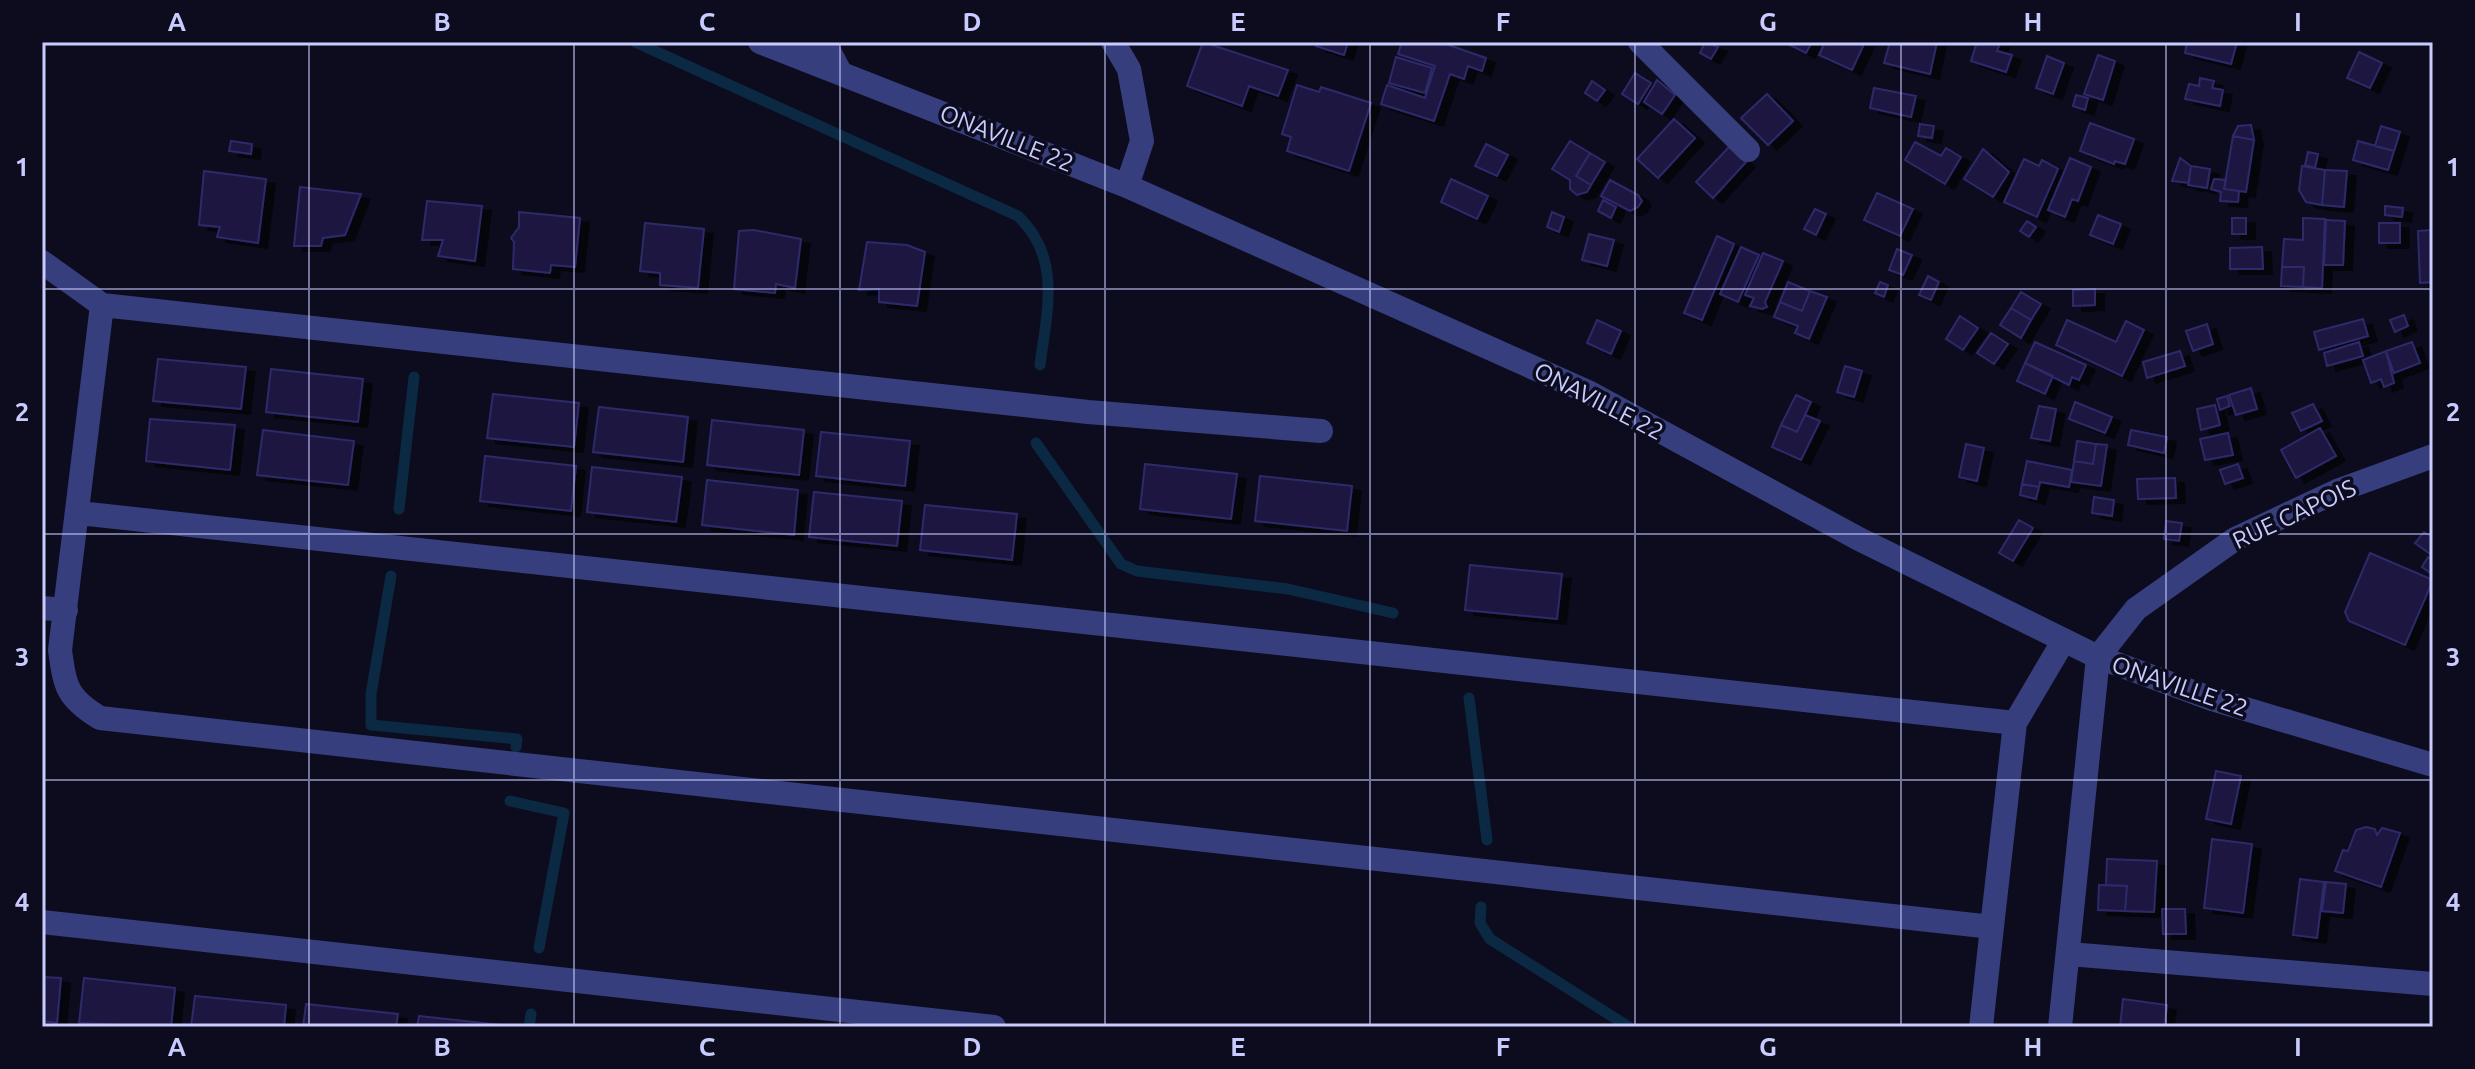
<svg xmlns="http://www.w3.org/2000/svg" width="2475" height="1069" viewBox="0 0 2475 1069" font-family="Ubuntu,sans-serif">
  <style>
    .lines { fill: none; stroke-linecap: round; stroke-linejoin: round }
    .stream { stroke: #0b2942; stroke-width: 11 }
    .building { fill: #1a183f; stroke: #2d2a6b; stroke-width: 2; filter: url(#shadow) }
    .minor { stroke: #363e7d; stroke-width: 24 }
    .grid { fill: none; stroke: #c9cbff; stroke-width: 2; stroke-opacity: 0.55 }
    .labels { text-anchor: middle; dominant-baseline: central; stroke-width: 7; stroke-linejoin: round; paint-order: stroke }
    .street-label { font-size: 24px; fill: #c9cbff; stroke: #0c0c1e }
    .neatline { fill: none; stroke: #c9cbff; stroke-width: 3 }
    .grid-label { font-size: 26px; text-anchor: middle; font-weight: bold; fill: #c9cbff }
  </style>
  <defs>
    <filter id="shadow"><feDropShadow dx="9" dy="5" stdDeviation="0" flood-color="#0009"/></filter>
  </defs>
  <rect width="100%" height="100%" fill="#0c0c1e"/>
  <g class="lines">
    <path class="stream" d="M635 42 1018 216C1062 258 1047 311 1040 365
      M1036 443 1121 564 1137 571 1288 589 1393 613
      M399 509 414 377
      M391 576 371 694V725L517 739 516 747
      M1469 698 1487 840
      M510 801 564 813 539 948
      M1481 907 1480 923 1490 939 1629 1027
      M529 1027 531 1014"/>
  </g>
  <path class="building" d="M1203 42 1288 70 1278 96 1249 86 1242 106 1187 86Z
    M1317 42H1348L1344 55 1316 46Z
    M1402 42H1440L1486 58 1482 71 1468 66 1464 79 1450 74 1434 121 1381 104 1387 85 1425 98 1435 66 1398 54Z
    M1705 42 1718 47 1711 59 1700 53Z
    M1784 42H1812L1806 53Z
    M1825 42H1865L1852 70 1819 55Z
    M1890 42H1937L1930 74 1884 63Z
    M1977 42 2000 43 1997 51 2012 55 2006 72 1971 61Z
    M2187 42H2237L2231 64 2185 53Z
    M2359 52 2382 63 2370 88 2347 78Z
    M2098 55 2115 61 2103 100 2084 94Z
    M2047 56 2064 63 2053 94 2036 88Z
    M1396 57 1432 68 1425 93 1389 83Z
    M1635 73 1651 83 1638 104 1622 94Z
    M2200 78 2214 81 2212 88 2223 90 2220 106 2185 99 2189 84 2199 86Z
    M1657 80 1675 95 1662 114 1644 102Z
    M1592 81 1605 90 1597 101 1585 93Z
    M1297 85 1319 92 1321 87 1371 103 1349 171 1287 151 1291 137 1282 134Z
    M1874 88 1916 96 1911 117 1870 108Z
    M1767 94 1793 121 1768 145 1741 118Z
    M2076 95 2088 98 2085 110 2073 106Z
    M1674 119 1695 138 1658 178 1637 159Z
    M2090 123 2134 139 2125 164 2115 161 2114 164 2080 151Z
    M1920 124 1934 126 1932 138 1918 136Z
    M2251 125 2254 140 2233 136 2238 126Z
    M2381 126 2400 132 2394 151 2375 146Z
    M2233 136 2254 140 2246 192 2224 189Z
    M231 141 252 144 251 154 229 151Z
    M1570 141 1590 153 1576 176 1591 185 1587 192 1577 195 1570 189V180L1552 169Z
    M2358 141 2394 151 2388 170 2353 160Z
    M1915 142 1941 156 1946 148 1961 157 1945 184 1905 160Z
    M1486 144 1508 155 1497 176 1475 166Z
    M1729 147 1746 162 1713 198 1696 182Z
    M1983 149 2009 172 1993 197 1964 179Z
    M2308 152 2318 154 2315 168 2305 165Z
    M1590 153 1605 162 1591 185 1576 176Z
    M2070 158 2091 167 2078 201 2072 199 2065 217 2048 210Z
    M2180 158 2191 166 2189 183 2172 181Z
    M2024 159 2039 166 2042 160 2058 169 2037 217 2004 202Z
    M2191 166 2210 169 2207 188 2188 185Z
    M2302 166 2325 170 2322 205 2306 202 2299 190Z
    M2325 170 2347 171 2344 207 2322 205Z
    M204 171 266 179 258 243 217 237 220 227 199 225Z
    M1451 179 1488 196 1477 219 1441 202Z
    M2214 179 2226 180 2224 189 2239 191 2238 202 2220 201 2221 192 2211 189Z
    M1610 180 1638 195 1642 201 1638 207 1630 211 1601 196Z
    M300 187 361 194 345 235 323 238 321 246H294Z
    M1877 193 1913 209 1900 236 1864 220Z
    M1603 200 1616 207 1611 218 1598 211Z
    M427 201 482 206 475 261 438 256 443 240H422Z
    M2385 206 2403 208 2402 217 2385 215Z
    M1815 209 1826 214 1816 235 1804 229Z
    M519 212 580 218 575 267 551 265 550 273 513 269 514 242 511 238 519 227Z
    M1552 212 1564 217 1559 232 1547 227Z
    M2098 215 2121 224 2113 244 2090 235Z
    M2232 218H2246V234H2232Z
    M2303 218 2325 219 2322 288 2303 287 2304 267H2282L2284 239 2303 240Z
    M2326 220 2345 221 2343 265H2324Z
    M2027 221 2036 227 2029 237 2020 231Z
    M645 223 704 229 698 288 660 285V273L640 271Z
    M2379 223H2400V243H2379Z
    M754 230 801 239 795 288 776 284 775 293 734 289 739 231Z
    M2433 230V282L2420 283 2418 231Z
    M1589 234 1614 240 1607 266 1582 260Z
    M1717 236 1734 244 1702 320 1684 313Z
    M867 242 907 245 925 252 917 306 879 302V289L859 290Z
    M1741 247 1759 255 1738 302 1720 294Z
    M2262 247 2263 269H2230V248Z
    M1897 249 1912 255 1903 275 1889 270Z
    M1763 253 1783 261 1765 302 1767 307 1762 309 1750 306 1754 298 1745 295Z
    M2282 267H2304L2303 287 2281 286Z
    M1928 276 1939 282 1931 300 1919 295Z
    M1788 282 1810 291 1802 311 1780 302Z
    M1880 282 1888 285 1884 297 1875 293Z
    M2095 289V305L2073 306V290Z
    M1810 291 1827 297 1809 339 1795 333 1798 326 1774 317 1780 302 1802 311Z
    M2021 292 2041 304 2031 320 2011 308Z
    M2011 308 2031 320 2021 338 2000 325Z
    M2404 315 2408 326 2395 332 2390 320Z
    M1960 316 1978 328 1963 350 1946 339Z
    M2363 319 2368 336 2319 350 2314 332Z
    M1597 320 1621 331 1611 354 1587 343Z
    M2067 320 2116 342 2126 321 2144 330 2122 376 2056 345Z
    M2207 324 2213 344 2193 351 2186 331Z
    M1991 333 2008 344 1994 364 1977 353Z
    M2035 342 2086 365 2079 380 2072 377 2069 385 2025 363Z
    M2359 342 2363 356 2327 366 2324 353Z
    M2412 342 2420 363 2394 373 2386 351Z
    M2180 351 2185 366 2147 378 2143 362Z
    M2386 351 2394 383 2384 387 2381 379 2371 383 2363 360Z
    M158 359 246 367 241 409 153 401Z
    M2025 363 2053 376 2045 394 2017 381Z
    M1845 366 1862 371 1854 397 1837 392Z
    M271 369 363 379 358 422 266 412Z
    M2251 388 2257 409 2236 415 2229 395Z
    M493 394 579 403 574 447 487 438Z
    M1796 395 1811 402 1797 432 1781 425Z
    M2227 396 2230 406 2220 410 2217 399Z
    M2075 402 2112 417 2105 433 2069 419Z
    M2313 404 2322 421 2301 431 2292 413Z
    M2215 405 2220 425 2201 430 2197 409Z
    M2039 406 2056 409 2050 441 2031 438Z
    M599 407 688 417 683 462 593 452Z
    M1805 415 1820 421 1801 460 1772 447 1781 425 1797 432Z
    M150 419 235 425 230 470 146 461Z
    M712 420 804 430 799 475 707 465Z
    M2320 428 2336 456 2296 478 2281 450Z
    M263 430 354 441 348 485 257 475Z
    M2131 430 2167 437 2164 453 2128 445Z
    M821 432 910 441 905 486 816 476Z
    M2228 433 2233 455 2205 460 2200 439Z
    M2077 441 2096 444 2093 464 2074 461Z
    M1966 444 1984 448 1977 481 1959 477Z
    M2096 444 2107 445 2101 486 2071 482 2074 461 2093 464Z
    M485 456 576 466 571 511 480 501Z
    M2027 461 2072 470 2069 487 2040 482 2039 487 2022 484Z
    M1145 464 1237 474 1231 519 1140 509Z
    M2238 464 2243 478 2225 484 2220 470Z
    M592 467 682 477 676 522 587 512Z
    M1260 476 1352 486 1347 531 1255 521Z
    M2175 478 2176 498 2138 499 2137 479Z
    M707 480 798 490 794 535 702 525Z
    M2022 484 2039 487 2036 499 2020 495Z
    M814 492 902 501 897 546 809 537Z
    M2094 497 2114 500 2112 516 2092 513Z
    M925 505 1017 514 1012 560 920 550Z
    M2019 520 2033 528 2013 561 1999 553Z
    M2166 521 2182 523 2179 541 2164 539Z
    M2424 532 2433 538V556L2415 543Z
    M2370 553 2433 580 2405 645 2349 621 2345 612Z
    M2428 557 2433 560V575L2422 567Z
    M1470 565 1562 574 1557 619 1465 610Z
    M2216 771 2241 776 2231 824 2206 819Z
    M2366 827 2375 829 2377 835 2382 828 2400 833 2381 887 2335 871 2343 850 2348 851 2356 830Z
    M2212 839 2252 844 2243 913 2204 908Z
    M2107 859 2157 861 2154 912 2125 911 2127 886 2106 885Z
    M2300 879 2324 882 2317 938 2293 935Z
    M2326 882 2346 884 2343 913 2322 911Z
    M2099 885 2127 886 2125 911 2098 910Z
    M2162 909H2185L2186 934H2163Z
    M42 977 61 978 57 1023 42 1021Z
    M84 978 175 988 171 1027 79 1023Z
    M195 996 286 1005 284 1027H191Z
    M2123 999 2167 1005 2164 1027H2120Z
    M306 1004 398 1014 396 1027H303Z
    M419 1016 511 1026 510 1027H417Z"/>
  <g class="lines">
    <path class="minor" d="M760 42 1127 186 1590 393 1859 539 2098 657 2212 699 2433 765
      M811 42 829 51 839 70
      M1113 42 1129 69 1142 141 1127 186
      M1640 42 1748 150
      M42 262 102 305 1088 412 1321 431
      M102 305 60 650C65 687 67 698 100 718L1992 927 1981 1027
      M79 513 2015 723 1992 927
      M42 608 66 610
      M2015 723 2064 640
      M42 922 994 1027
      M2069 954 2433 984
      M2060 1027 2098 657 2136 609 2235 539 2337 491 2433 456"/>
  </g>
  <path class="grid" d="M309 42V1027M574 42V1027M840 42V1027M1105 42V1027M1370 42V1027M1635 42V1027M1901 42V1027M2166 42V1027M42 289H2433M42 534H2433M42 780H2433"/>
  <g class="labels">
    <g class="street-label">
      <text transform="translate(1007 138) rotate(22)">ONAVILLE 22</text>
      <text transform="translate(1599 401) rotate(27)">ONAVILLE 22</text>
      <text transform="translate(2294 514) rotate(-25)">RUE CAPOIS</text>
      <text transform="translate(2180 686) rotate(19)">ONAVILLE 22</text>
    </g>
  </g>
  <rect width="2475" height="1069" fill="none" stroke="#0c0c1e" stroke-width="88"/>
  <rect x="44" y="44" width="2387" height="981" class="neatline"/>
  <g class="grid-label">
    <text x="177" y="31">A</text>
    <text x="442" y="31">B</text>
    <text x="707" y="31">C</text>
    <text x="972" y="31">D</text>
    <text x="1238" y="31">E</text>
    <text x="1503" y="31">F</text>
    <text x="1768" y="31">G</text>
    <text x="2033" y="31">H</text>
    <text x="2298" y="31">I</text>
    <text x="22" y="176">1</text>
    <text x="2453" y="176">1</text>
    <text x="22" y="421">2</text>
    <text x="2453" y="421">2</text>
    <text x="22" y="666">3</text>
    <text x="2453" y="666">3</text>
    <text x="22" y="911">4</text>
    <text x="2453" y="911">4</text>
    <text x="177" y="1056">A</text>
    <text x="442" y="1056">B</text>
    <text x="707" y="1056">C</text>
    <text x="972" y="1056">D</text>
    <text x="1238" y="1056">E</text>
    <text x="1503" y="1056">F</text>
    <text x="1768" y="1056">G</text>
    <text x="2033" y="1056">H</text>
    <text x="2298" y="1056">I</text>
  </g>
</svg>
